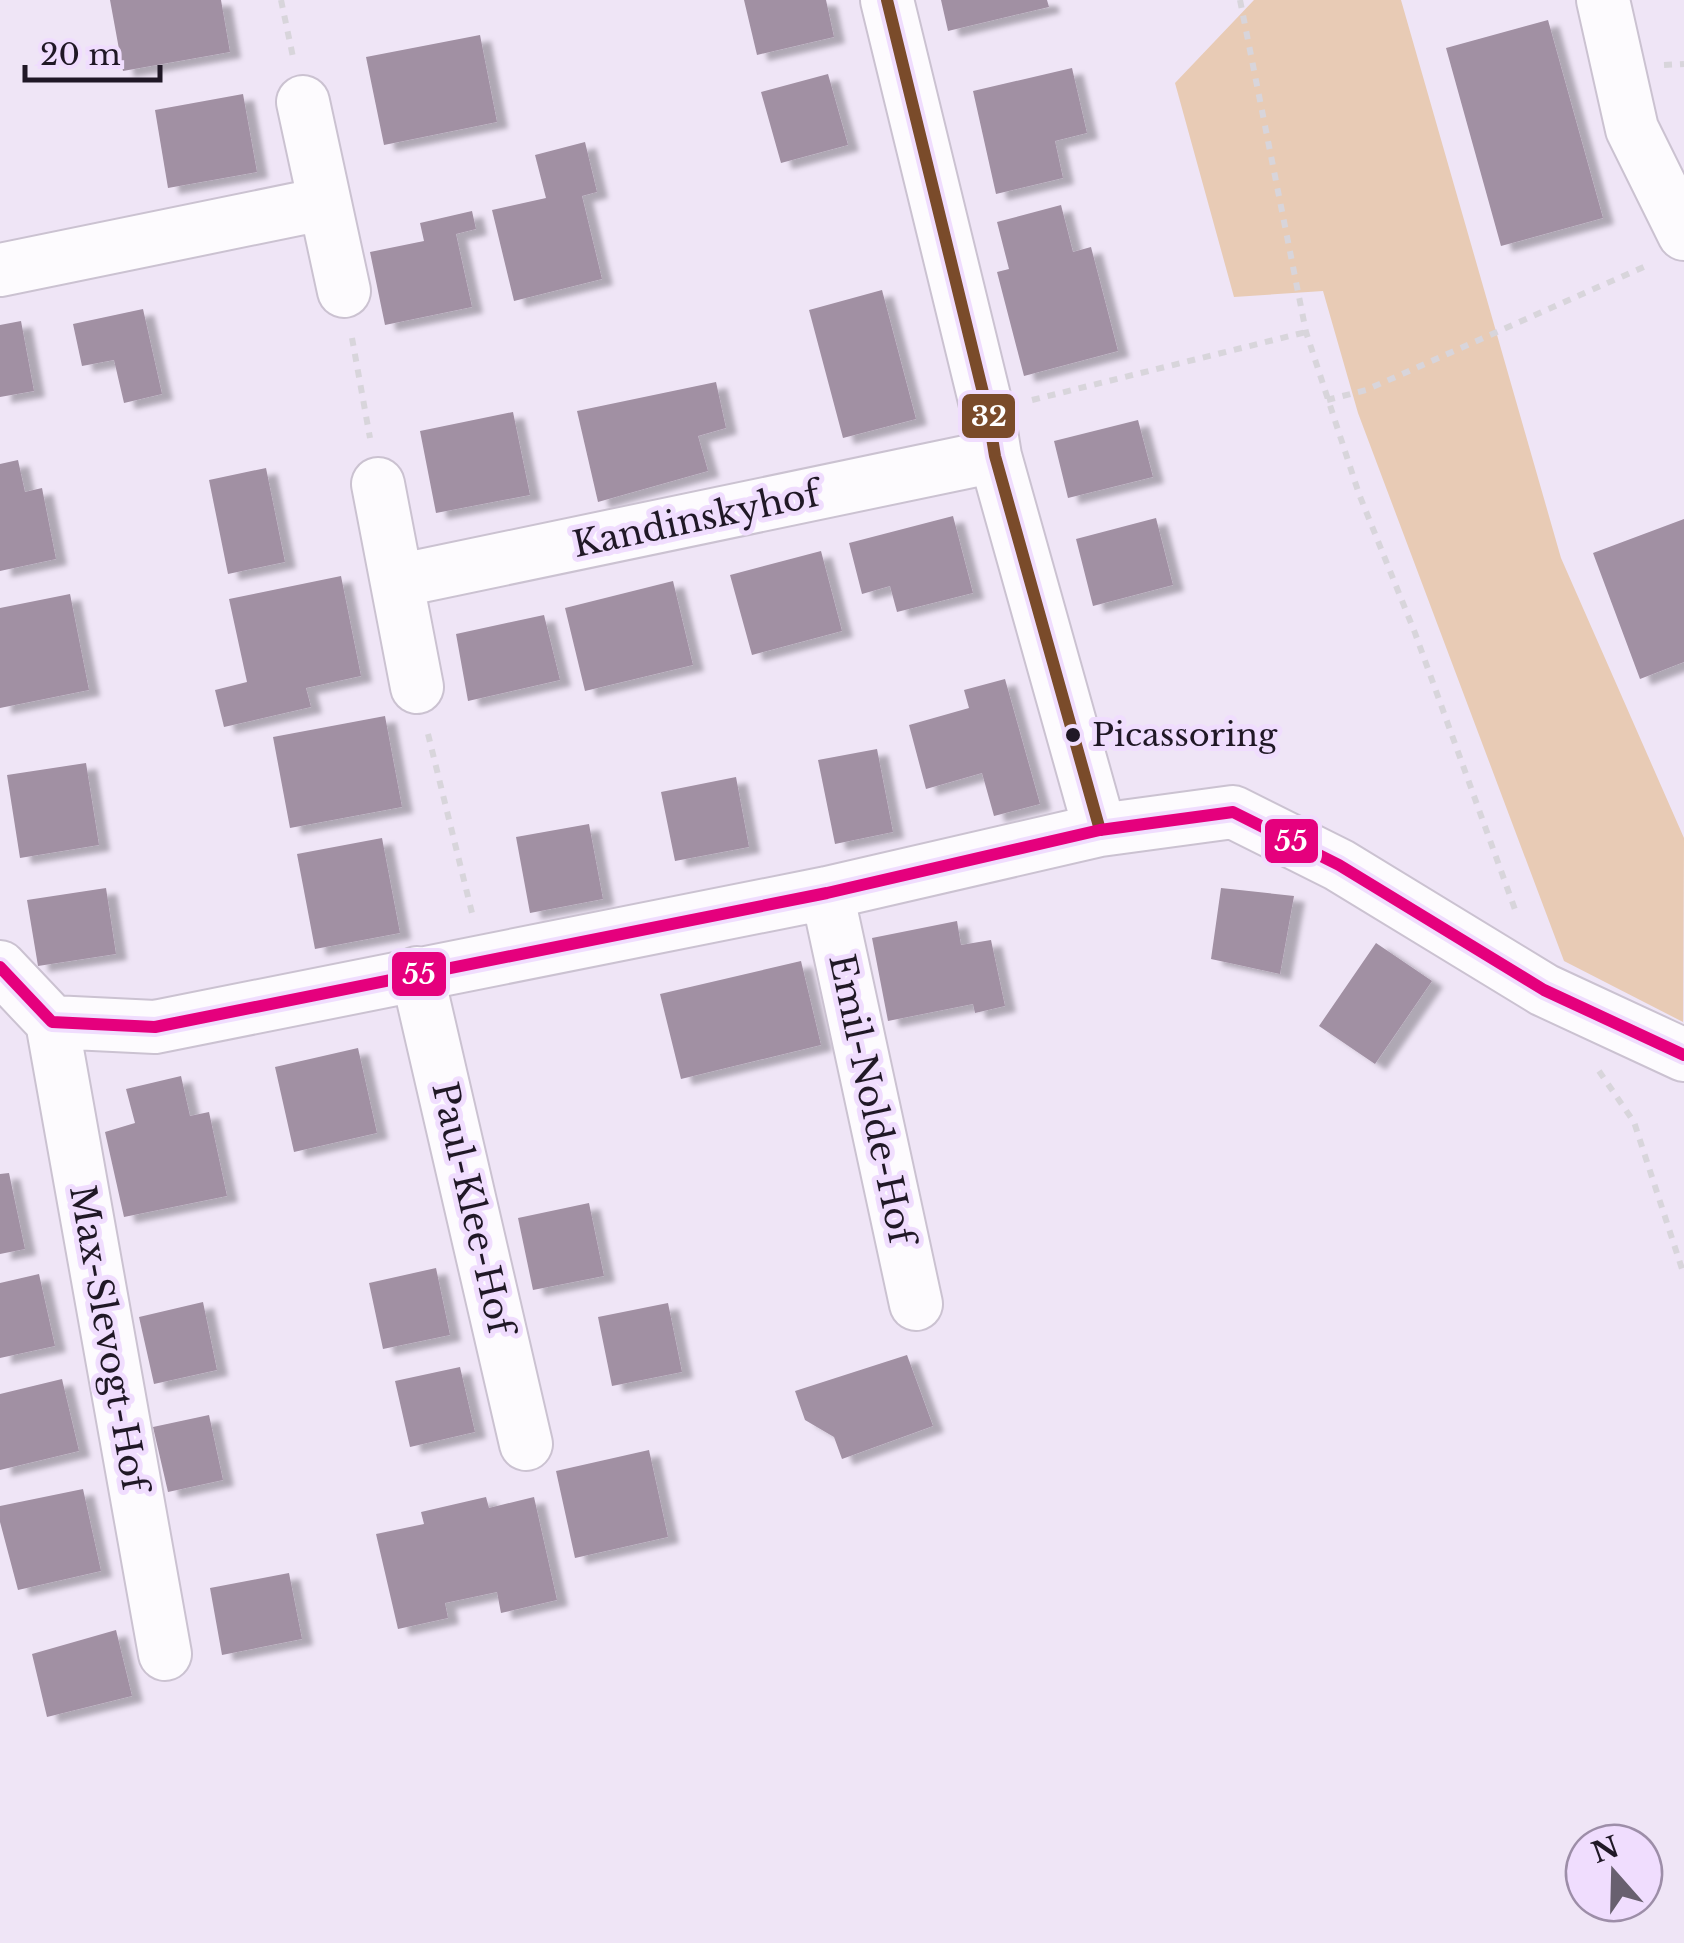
<svg xmlns="http://www.w3.org/2000/svg" width="1684" height="1943" viewBox="0 0 1684 1943" font-family="'Libre Baskerville',serif">
  <style>
    .green { fill: #e8cbb5 }
    .building { fill: #a190a3; filter: url(#shadow) }
    .lines { fill: none; stroke-linecap: round; stroke-linejoin: round }
    .minor-casing { stroke: #cbc2d1; stroke-width: 56 }
    .path { stroke: #d8d5db; stroke-width: 6; stroke-dasharray: 8 8; stroke-linecap: butt }
    .minor { stroke: #fdfbfe; stroke-width: 52 }
    .bus-1-casing { stroke: #f0ddfe; stroke-width: 20 }
    .bus-2-casing { stroke: #f0ddfe; stroke-width: 20 }
    .bus-1 { stroke: #7a4b2a; stroke-width: 12 }
    .bus-2 { stroke: #e5007d; stroke-width: 12 }
    .bus-dot { fill: #201826; stroke: #f0ddfe; stroke-width: 4 }
    .labels { text-anchor: middle; dominant-baseline: central; stroke-width: 10; stroke-linejoin: round; paint-order: stroke }
    .bus-label { font-size: 32px; fill: #201826; stroke: #f0ddfe; text-anchor: start }
    .street-label { font-size: 35px; fill: #201826; stroke: #f0ddfe }
    .line-badge { stroke: #f0ddfe; stroke-width: 4 }
    .badge-label { font-size: 28px; text-anchor: middle; font-weight: bold; fill: #fff }
  </style>
  <defs>
    <filter id="shadow"><feDropShadow dx="11" dy="6" stdDeviation="2.5" flood-color="#0004"/></filter>
  </defs>
  <rect width="100%" height="100%" fill="#efe5f6"/>
  <path class="green" d="M1254 0H1401L1561 558 1684 838 1683 1022 1564 961 1358 413 1323 291 1234 297 1175 83Z"/>
  <path class="building" d="M110 0H221L230 52 123 71Z
    M744 0H826L834 37 757 55Z
    M941 0H1047L1049 7 948 31Z
    M1548 20 1603 218 1501 246 1446 48Z
    M480 35 497 122 384 145 366 57Z
    M1072 68 1087 133 1055 141 1063 178 996 194 973 91Z
    M828 74 848 145 781 163 761 92Z
    M243 94 257 172 168 188 155 110Z
    M585 142 597 192 582 196 602 279 514 301 492 210 546 198 535 155Z
    M1061 205 1073 252 1091 247 1118 351 1024 376 997 272 1009 269 997 222Z
    M472 211 476 229 456 234 472 307 385 325 370 252 424 241 420 223Z
    M882 290 916 419 843 438 809 310Z
    M143 309 162 394 124 403 114 360 82 366 73 324Z
    M21 321 34 391 0 397V325Z
    M716 382 726 428 698 436 708 471 598 502 577 411Z
    M513 412 530 495 436 513 420 431Z
    M1138 420 1153 477 1068 498 1054 441Z
    M18 460 25 492 42 488 56 559 0 571V464Z
    M266 468 285 562 228 574 209 480Z
    M953 516 973 593 897 612 890 586 862 594 849 543Z
    M1156 518 1173 585 1093 606 1076 539Z
    M1684 519V662L1640 679 1593 553Z
    M821 551 842 631 752 655 730 575Z
    M341 576 361 676 306 688 311 707 224 727 215 690 247 682 229 599Z
    M673 581 693 665 585 691 565 608Z
    M70 594 89 690 0 708V608Z
    M544 615 560 680 468 701 456 634Z
    M1005 679 1040 804 994 816 982 773 926 789 909 725 969 708 964 690Z
    M385 716 402 807 290 828 273 737Z
    M877 749 893 832 835 844 818 760Z
    M86 763 99 845 20 858 7 775Z
    M736 777 749 847 675 861 661 792Z
    M589 824 603 899 530 913 516 837Z
    M382 838 400 933 315 949 297 854Z
    M106 888 116 954 38 966 27 900Z
    M1221 888 1294 896 1280 974 1211 959Z
    M957 921 961 945 991 940 1005 1006 975 1013 973 1004 888 1021 872 938Z
    M1376 943 1432 981 1375 1064 1319 1026Z
    M801 961 821 1045 681 1079 660 994Z
    M358 1048 377 1133 294 1152 275 1067Z
    M181 1076 190 1116 209 1112 227 1196 124 1217 105 1132 135 1123 126 1089Z
    M9 1173 25 1249 0 1254V1174Z
    M589 1203 604 1276 533 1290 518 1218Z
    M436 1268 450 1335 383 1349 369 1283Z
    M39 1274 55 1346 0 1358V1283Z
    M203 1302 217 1370 154 1384 139 1317Z
    M668 1303 682 1372 612 1386 598 1317Z
    M907 1355 933 1426 842 1459 834 1437 805 1420 795 1391Z
    M460 1367 475 1432 410 1447 395 1381Z
    M62 1379 79 1451 0 1470V1394Z
    M209 1415 223 1480 168 1492 153 1427Z
    M649 1450 668 1537 575 1558 556 1471Z
    M83 1489 101 1571 18 1590 0 1522V1506Z
    M486 1497 489 1508 534 1497 557 1600 501 1613 497 1592 445 1603 448 1618 398 1629 376 1534 424 1524 421 1512Z
    M289 1573 302 1639 222 1655 210 1588Z
    M116 1630 132 1696 47 1717 32 1654Z"/>
  <g class="lines">
    <g class="minor-casing">
      <path id="minor" d="M887 0 988 413 995 456 1100 830
        M1603 0 1632 129 1684 234
        M303 102 344 291
        M0 270 322 204
        M378 484 417 687
        M397 581 995 456
        M827 893 916 1304
        M0 967 52 1022 155 1027 827 893 1100 830 1233 812 1339 865 1544 990 1684 1055
        M417 973 526 1444
        M52 1022 165 1654"/>
    </g>
    <path class="path" d="M281 0 293 57
      M1240 0 1306 332 1359 494 1415 633 1517 915
      M1664 65 1684 64
      M352 338 370 438
      M1032 400 1306 332
      M1327 400 1366 390 1648 265
      M428 734 473 917
      M1599 1071 1634 1122 1684 1275"/>
    <use href="#minor" class="minor"/>
    <g class="bus-1-casing">
      <path id="bus-1" d="M887 0 988 413 995 456 1100 830"/>
    </g>
    <g class="bus-2-casing">
      <path id="bus-2" d="M0 967 52 1022 155 1027 827 893 1100 830 1233 812 1339 865 1544 990 1684 1055"/>
    </g>
    <use href="#bus-1" class="bus-1"/>
    <use href="#bus-2" class="bus-2"/>
  </g>
  <circle class="bus-dot" cx="1073" cy="735" r="9"/>
  <g class="labels">
    <g class="bus-label">
      <text x="1092" y="735">Picassoring</text>
    </g>
    <g class="street-label">
      <text transform="translate(696 519) rotate(-12)">Kandinskyhof</text>
      <text transform="translate(872 1099) rotate(78)">Emil-Nolde-Hof</text>
      <text transform="translate(473 1208) rotate(77)">Paul-Klee-Hof</text>
      <text transform="translate(109 1338) rotate(80)">Max-Slevogt-Hof</text>
    </g>
  </g>
  <g class="line-badge">
    <rect x="960" y="392" width="57" height="48" rx="10" fill="#7a4b2a"/>
    <rect x="1263" y="817" width="57" height="48" rx="10" fill="#e5007d"/>
    <rect x="390" y="950" width="58" height="48" rx="10" fill="#e5007d"/>
  </g>
  <g class="badge-label">
    <text x="989" y="426">32</text>
    <text x="1291" y="851">55</text>
    <text x="419" y="984">55</text>
  </g>
  <g transform="translate(1614 1873) rotate(340)"><circle r="48" fill="#f0ddfe" stroke="#9d8ea8" stroke-width="2.5"/>
  <path d="M0-8L18 38L0 25L-18 38Z" fill="#68606f"/>
  <text y="-15" font-size="28" font-weight="bold" text-anchor="middle" fill="#201826">N</text>
  </g>
  <path d="M25 65v15h135v-15" fill="none" stroke="#201826" stroke-width="5"/>
  <text x="40" y="65" font-size="30" fill="#201826" stroke="#f0ddfe" stroke-width="8" paint-order="stroke">20 m</text>
</svg>
